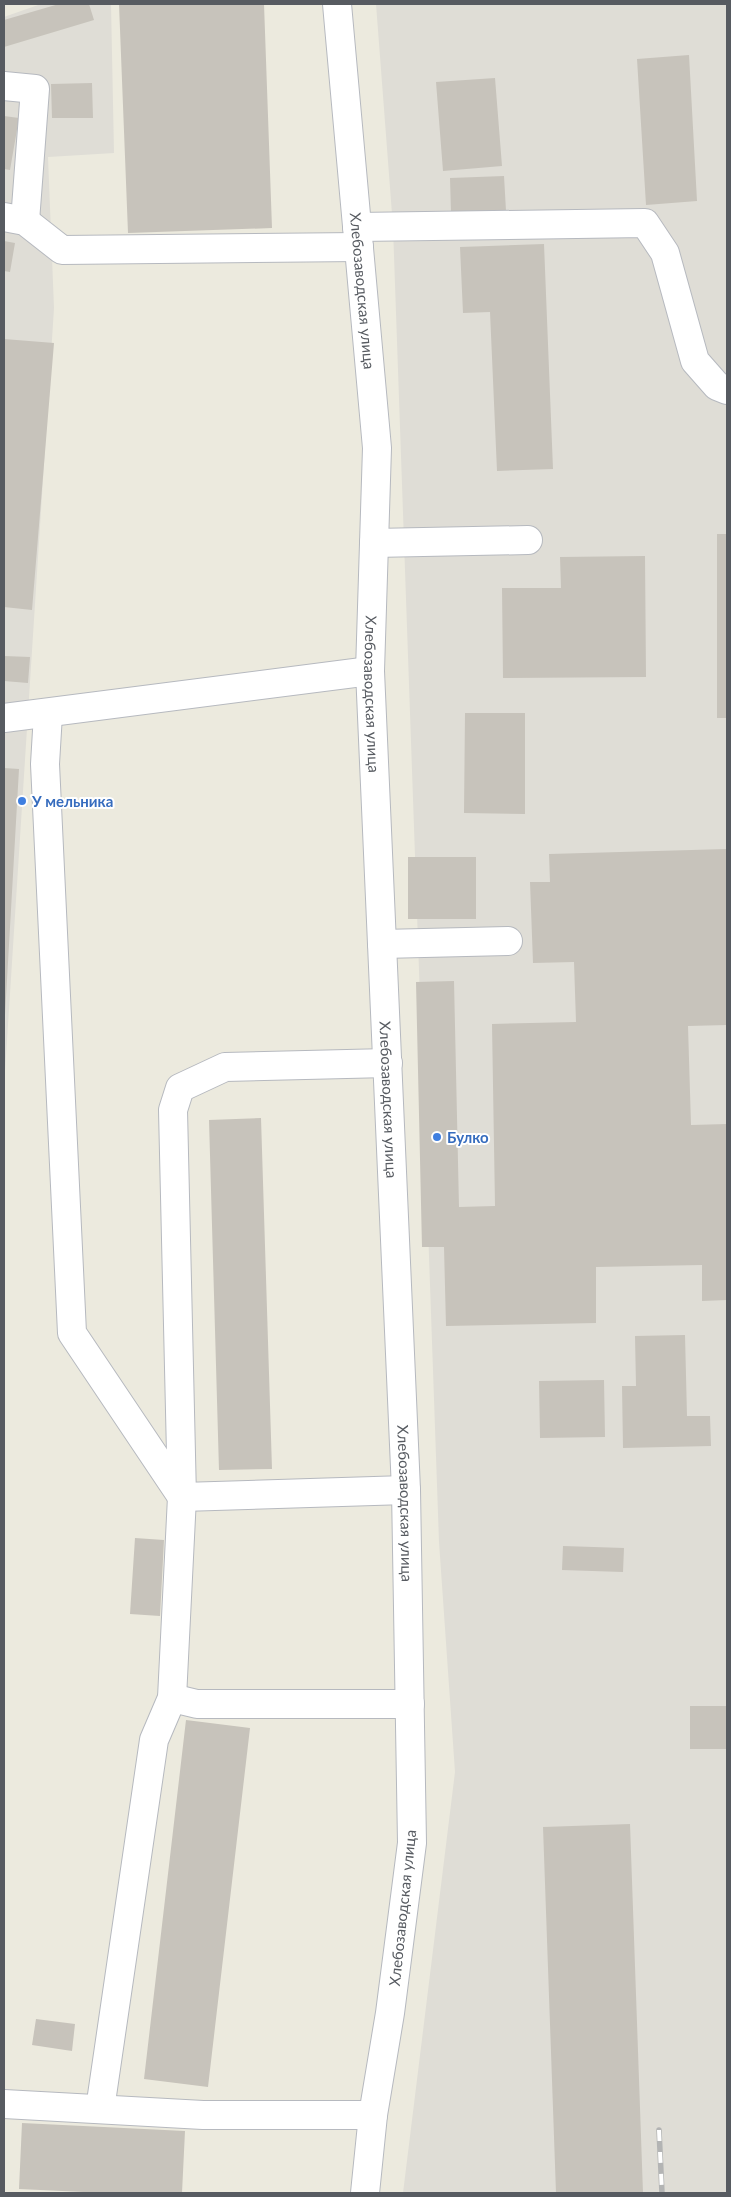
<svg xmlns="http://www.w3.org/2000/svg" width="731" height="2197" viewBox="0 0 731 2197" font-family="Lato,sans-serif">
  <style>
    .industrial { fill: #dfddd6 }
    .building { fill: #c7c3bb }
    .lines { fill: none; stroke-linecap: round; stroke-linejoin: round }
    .minor-casing { stroke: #b6b9bf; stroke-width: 30 }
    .minor { stroke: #fff; stroke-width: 28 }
    .rail-casing { stroke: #b3b4b4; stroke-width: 5.5 }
    .rail { stroke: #fff; stroke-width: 4; stroke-dasharray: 11; stroke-linecap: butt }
    .shop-dot { fill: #3f7fe0; stroke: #fff; stroke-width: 2 }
    .labels { text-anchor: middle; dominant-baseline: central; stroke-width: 4; stroke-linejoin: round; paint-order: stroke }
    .street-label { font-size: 15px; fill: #575b61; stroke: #fff }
    .shop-label { font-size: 15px; font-weight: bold; fill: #366cbe; stroke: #fff; text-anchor: start }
  </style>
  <rect width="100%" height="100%" fill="#eceade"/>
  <path class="industrial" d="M41 4H111L114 153 48 157 54 308 4 1087V17Z
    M376 4H727V2193H403L455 1772 439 1542 393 227Z"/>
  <path class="building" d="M59 4H89L94 20 4 47V20Z
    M119 4H264L272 228 128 233Z
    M689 55 697 201 646 205 637 59Z
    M495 78 502 166 443 171 436 82Z
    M92 83 93 118H52L51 84Z
    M4 116 19 118 10 170 4 169Z
    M504 176 506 211 451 213 450 178Z
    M4 241 15 243 10 272 4 271Z
    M544 244 553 469 497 471 490 312 463 313 460 247Z
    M4 339 54 343 32 610 4 607Z
    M717 534H727V718H717Z
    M645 556 646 677 503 678 502 588H561L560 557Z
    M4 656 30 657 28 683 4 681Z
    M465 713H525V814L464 813Z
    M4 768 19 769 5 1015H4Z
    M727 849V1025L688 1026 691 1125 727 1124V1300L702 1301V1265L596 1267V1323L446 1326 444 1247H422L416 982 454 981 459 1207 495 1206 492 1024 576 1022 574 962 533 963 530 882H550L549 854Z
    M408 857H476V919H408Z
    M261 1118 272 1469 219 1470 209 1120Z
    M685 1335 687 1416H710L711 1446 623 1448 622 1386H636L635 1336Z
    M604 1380 605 1437 540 1438 539 1381Z
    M135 1538 164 1540 160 1616 130 1614Z
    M563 1546 624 1548 623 1572 562 1570Z
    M690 1706H727V1749H690Z
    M186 1720 250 1728 208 2087 144 2079Z
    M630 1824 643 2193H556L543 1827Z
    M36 2019 75 2024 72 2051 32 2045Z
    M22 2123 185 2131 182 2193H105L19 2189Z"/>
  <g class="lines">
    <g class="minor-casing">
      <g id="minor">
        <path id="s1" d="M337 4 377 448 370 671 406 1490 412 1843 390 2013 373 2115 365 2193"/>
        <path d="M4 86 35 89 25 221"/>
        <path d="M4 217 25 221 62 250 359 247"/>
        <path d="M357 227 645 223 665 253 695 361 717 386 727 390"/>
        <path d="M374 543 528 540"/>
        <path d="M48 714 45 764 72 1333 182 1497 406 1490"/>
        <path d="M4 718 370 671"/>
        <path d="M382 944 508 941"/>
        <path d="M172 1698 197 1704H410"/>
        <path d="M4 2104 203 2115H373"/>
        <path d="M100 2109 154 1740 172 1698 182 1497 173 1110 180 1088 225 1067 388 1063"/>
      </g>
    </g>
    <use href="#minor" class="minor"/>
    <g class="rail-casing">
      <path id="rail" d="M659 2130 662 2193"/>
    </g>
    <use href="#rail" class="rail"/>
  </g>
  <g class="shop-dot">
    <circle cx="22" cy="801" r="5"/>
    <circle cx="437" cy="1137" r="5"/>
  </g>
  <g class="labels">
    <g class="street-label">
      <text stroke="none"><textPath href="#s1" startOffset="288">Хлебозаводская улица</textPath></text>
      <text stroke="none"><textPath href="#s1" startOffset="692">Хлебозаводская улица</textPath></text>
      <text stroke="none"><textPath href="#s1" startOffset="1098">Хлебозаводская улица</textPath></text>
      <text stroke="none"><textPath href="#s1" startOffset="1502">Хлебозаводская улица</textPath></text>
      <text transform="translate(402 1908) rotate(-84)">Хлебозаводская улица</text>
    </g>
    <g class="shop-label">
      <text x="32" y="801">У мельника</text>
      <text x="447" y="1137">Булко</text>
    </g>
  </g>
  <rect width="731" height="2197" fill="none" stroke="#575b61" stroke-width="10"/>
</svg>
